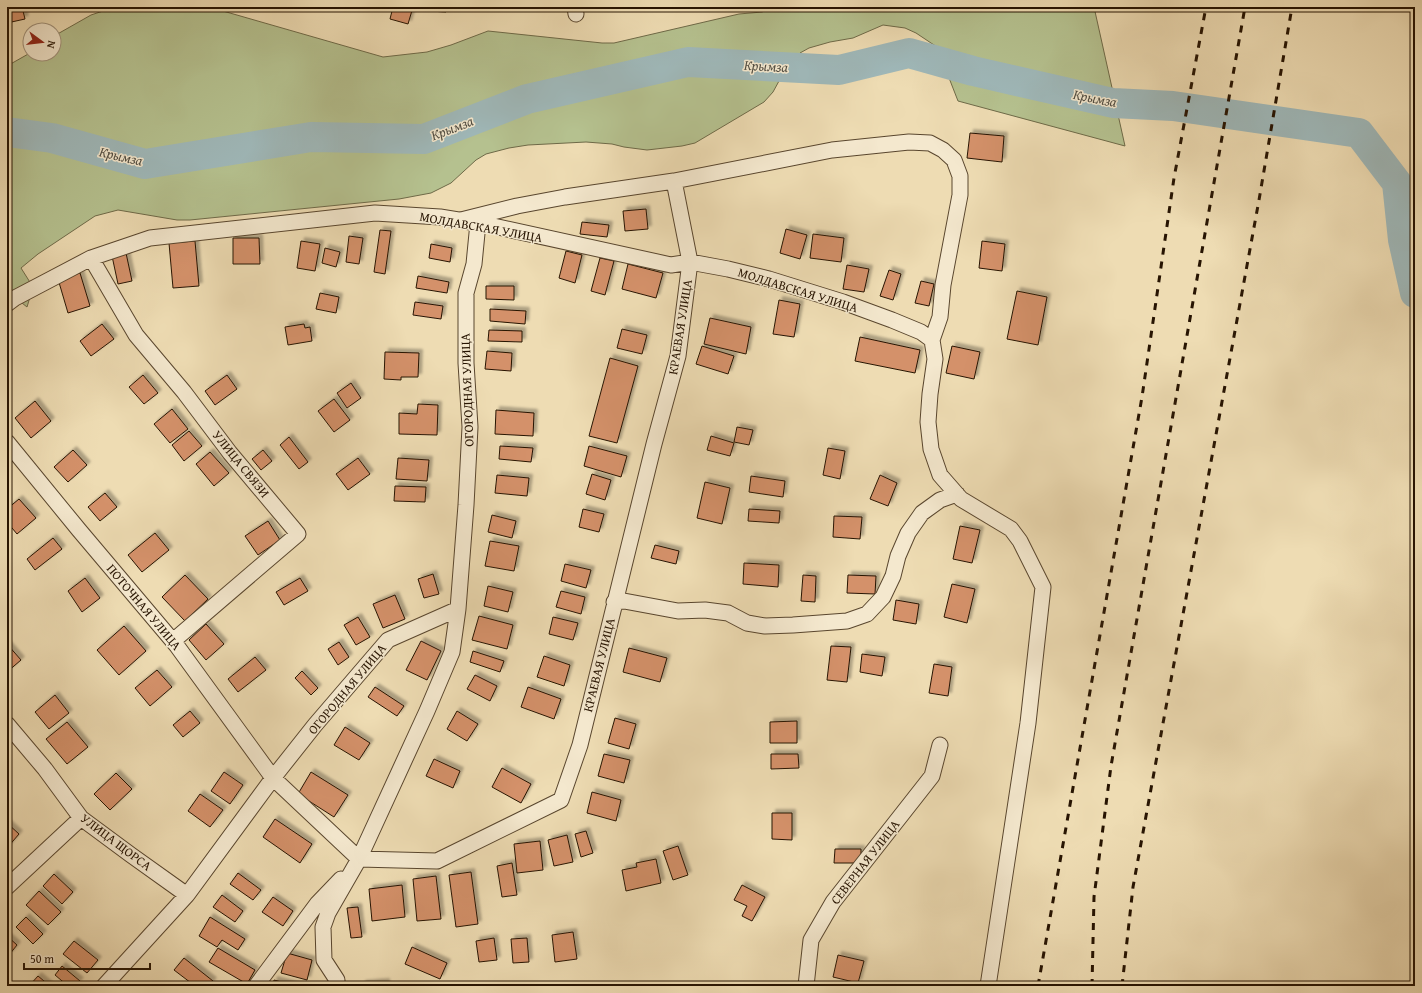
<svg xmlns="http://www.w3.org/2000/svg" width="1422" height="993" viewBox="0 0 1422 993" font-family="'Gentium Book Plus',serif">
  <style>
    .green { fill: #b5c18f; stroke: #6e6a48 }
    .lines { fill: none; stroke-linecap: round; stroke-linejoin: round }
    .river { stroke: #9fb8b9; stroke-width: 30 }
    .building { fill: #d4916a; stroke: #271402; filter: url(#shadow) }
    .street-casing { stroke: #59462e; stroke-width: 17 }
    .street { stroke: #f4e8ce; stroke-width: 15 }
    .rail { stroke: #271402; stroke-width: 3; stroke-dasharray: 7 7; stroke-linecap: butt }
    .labels { text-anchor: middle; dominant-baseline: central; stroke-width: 3; stroke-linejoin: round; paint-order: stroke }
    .street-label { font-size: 13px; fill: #271402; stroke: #f4e8ce }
    .water-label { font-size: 14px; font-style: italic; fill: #514d42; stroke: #f4e8ce }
  </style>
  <defs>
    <filter id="shadow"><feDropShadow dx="3.5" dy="-3.5" stdDeviation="1" flood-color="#0004"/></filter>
  </defs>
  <rect width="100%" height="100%" fill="#eedcb3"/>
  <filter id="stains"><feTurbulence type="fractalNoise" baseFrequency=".005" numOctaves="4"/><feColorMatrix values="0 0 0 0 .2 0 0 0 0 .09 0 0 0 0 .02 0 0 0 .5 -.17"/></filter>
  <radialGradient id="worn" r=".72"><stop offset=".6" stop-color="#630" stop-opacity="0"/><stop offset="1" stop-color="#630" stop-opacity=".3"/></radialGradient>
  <path class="green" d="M133 7H209L383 57 427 52 451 45 488 31 602 43H614L739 14 762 12 776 7H1094L1125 146 958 101 937 47 916 33 905 28 883 25 853 38 830 42 809 48 800 53 785 70 773 92 764 102 695 143 682 146 647 150 624 147 612 144 586 142 528 145 509 148 486 154 476 160 451 183 431 193 399 199 190 220H177L118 210 95 216 38 254 21 268 33 287 27 307 7 291V66L30 53V54H54V36L91 15 103 11H116Z"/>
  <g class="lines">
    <path class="river" d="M7 132 52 138 145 164 311 137 424 139 527 99 688 62 839 70 909 53 973 71 1113 103 1173 106 1359 133 1397 183 1403 240 1415 293"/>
  </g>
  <path class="building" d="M7 7H22L25 19 7 23Z
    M393 7H413L408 24 390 19Z
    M429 7H446V12L429 11Z
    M970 133 1004 136 1002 162 967 158Z
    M646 209 648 229 625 231 623 211Z
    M582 222 609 225 607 237 580 234Z
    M786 229 807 235 800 259 780 253Z
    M380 230 391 231 385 274 374 272Z
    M813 234 844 238 841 262 810 258Z
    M349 236 363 238 359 264 346 262Z
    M233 238H259L260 264H233Z
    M195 241 199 286 173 288 169 243Z
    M301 241 320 244 315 271 297 268Z
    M982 241 1005 244 1002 271 979 268Z
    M431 244 452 248 450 262 429 258Z
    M325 248 340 252 336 267 322 263Z
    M566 251 582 255 575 283 559 278Z
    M126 253 132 281 118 284 112 256Z
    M600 258 614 261 605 295 591 291Z
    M628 264 663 273 656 298 622 289Z
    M847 265 869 269 864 292 843 289Z
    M889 270 901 274 893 300 880 296Z
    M80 273 90 306 68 313 58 279Z
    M418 276 449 282 447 293 416 288Z
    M921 281 934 284 929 306 915 303Z
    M486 286H514V300L486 299Z
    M1017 291 1047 297 1038 345 1007 339Z
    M320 293 339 297 336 313 316 309Z
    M779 300 800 304 794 337 773 334Z
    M415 302 443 306 441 319 413 315Z
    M490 309 526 311 525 324 490 321Z
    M710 318 751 327 746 354 704 344Z
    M102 324 114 339 91 356 80 341Z
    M304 324 305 328 310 327 312 341 288 345 285 327Z
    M622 329 647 335 642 354 617 348Z
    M489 330 522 331V342L488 341Z
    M860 337 920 350 915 373 855 361Z
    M702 346 734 356 728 374 696 364Z
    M952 346 980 352 974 379 946 373Z
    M487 351 512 353 511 371 485 369Z
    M385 352 419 353 418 377H401V380L384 379Z
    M610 358 638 366 617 443 589 436Z
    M143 375 158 393 144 404 129 387Z
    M227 375 237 389 215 405 205 391Z
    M351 383 361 398 347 408 337 393Z
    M334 399 350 420 334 432 318 411Z
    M35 401 51 421 31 438 15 418Z
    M418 404 438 405 437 435 399 434V413L417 414Z
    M172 409 188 429 170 443 154 424Z
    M496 410 534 413 533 436 495 434Z
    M737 427 753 430 749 445 734 442Z
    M189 431 202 446 184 461 172 445Z
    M711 436 734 443 730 456 707 450Z
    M289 437 308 462 299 469 280 445Z
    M500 446 533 448 531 462 499 459Z
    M589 446 627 456 621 477 584 466Z
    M828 448 845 451 840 479 823 475Z
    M73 450 87 465 68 482 54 467Z
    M263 450 272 461 261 470 252 459Z
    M210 452 229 473 214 486 196 464Z
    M358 458 370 474 348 490 336 474Z
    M398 458 429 460 427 481 396 479Z
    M592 474 611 480 605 500 586 494Z
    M497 475 529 478 527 496 495 493Z
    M880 475 897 483 888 506 870 499Z
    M751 476 785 481 783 497 749 492Z
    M705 482 730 488 722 524 697 518Z
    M395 486 426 487 425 502 394 501Z
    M105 493 117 507 100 521 88 507Z
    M19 499 36 518 17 534 7 522V509Z
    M583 509 604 514 599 532 579 527Z
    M749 509 780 511 779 523 748 521Z
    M492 515 516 521 512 538 488 532Z
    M834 516 862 517 860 539 833 537Z
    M268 521 280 540 258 555 245 536Z
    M960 526 980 530 972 563 953 559Z
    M155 533 169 550 142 572 128 555Z
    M53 538 62 549 35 570 27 559Z
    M490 541 519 546 514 571 485 566Z
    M655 545 679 551 676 564 651 558Z
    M744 563 779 565 778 587 743 584Z
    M565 564 591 570 586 588 561 581Z
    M433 574 439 594 424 598 418 579Z
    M185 575 208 599 185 621 162 597Z
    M803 575 816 576 815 602 801 601Z
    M848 575 876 576 875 594 847 593Z
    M85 578 100 598 82 612 68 591Z
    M300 578 308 591 284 605 276 592Z
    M952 584 975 589 967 623 944 617Z
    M488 586 513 592 508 612 484 606Z
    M561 591 585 597 581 614 556 607Z
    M395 595 405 619 383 628 373 604Z
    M896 600 919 604 916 624 893 620Z
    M479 616 513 625 507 649 472 640Z
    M358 617 370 637 356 645 344 625Z
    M553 617 578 623 573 640 549 634Z
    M206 624 224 644 206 660 189 640Z
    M124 626 146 651 119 675 97 650Z
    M421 641 441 651 427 680 406 670Z
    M339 642 349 657 338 665 328 649Z
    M7 644 21 660 7 672Z
    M831 646 851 647 847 682 827 680Z
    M629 648 667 658 660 682 623 672Z
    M473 651 504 661 500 672 470 662Z
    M862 654 885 657 882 676 860 672Z
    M544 656 570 665 564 686 537 677Z
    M255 657 266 670 238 692 228 679Z
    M934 664 952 667 948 696 929 693Z
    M157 670 172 687 150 706 135 688Z
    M302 671 318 688 311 695 295 678Z
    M475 675 497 686 490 701 467 689Z
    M375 687 404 706 397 716 368 697Z
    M528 687 561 699 554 719 521 707Z
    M55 695 69 713 49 729 35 712Z
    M190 711 200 723 183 737 173 725Z
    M457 711 478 724 467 741 447 729Z
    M615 718 636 724 629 749 608 743Z
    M797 721V743H770V722Z
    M67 722 88 747 67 764 46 739Z
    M345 727 370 743 359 760 334 745Z
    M604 754 630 760 624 783 598 776Z
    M771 754H798L799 768 771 769Z
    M434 759 460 771 453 788 426 776Z
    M502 768 531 784 521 803 492 787Z
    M224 772 243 785 230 804 211 791Z
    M311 772 348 795 334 817 298 794Z
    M116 773 132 789 110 810 94 794Z
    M592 792 621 800 616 821 587 813Z
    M200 794 223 810 210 827 188 811Z
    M772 813H792V840L772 839Z
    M275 819 312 844 300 863 263 837Z
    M7 823 19 834 7 848Z
    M586 831 593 853 581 857 575 834Z
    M567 835 573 862 554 866 548 840Z
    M540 841 543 870 517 873 514 844Z
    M678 846 688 875 673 880 663 851Z
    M835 849H861V863H834Z
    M656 859 661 883 626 891 622 870 637 867 636 863Z
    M512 863 517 895 502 897 497 866Z
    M471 872 478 924 456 927 449 875Z
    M238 873 261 890 253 900 230 884Z
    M54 874 73 892 62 904 43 886Z
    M436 876 441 919 417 921 413 879Z
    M402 885 405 917 372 921 369 889Z
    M742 885 765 897 752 921 742 916 747 906 734 900Z
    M39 891 61 912 48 925 26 905Z
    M222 895 243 911 235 922 213 907Z
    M273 897 293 911 283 926 262 912Z
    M358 907 362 937 351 938 347 908Z
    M26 917 43 934 33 944 16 927Z
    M210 917 245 939 238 950 222 940 217 947 199 936Z
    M573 932 577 959 555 962 552 935Z
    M7 936 17 945 9 955 7 953Z
    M494 938 497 960 479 962 476 941Z
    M527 938 529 962 513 963 511 939Z
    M74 941 98 960 87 973 63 954Z
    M412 947 447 963 440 979 405 964Z
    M218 948 255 970 247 984 209 962Z
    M287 953 312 960 307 980 281 973Z
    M838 955 864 961 858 983 833 977Z
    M184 958 213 981 209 986H195L174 970Z
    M62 966 80 981 75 986H68L55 975Z
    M38 976 50 986H29Z
    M274 980 297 986H273Z
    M386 982V986H362V984Z"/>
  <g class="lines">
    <g class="street-casing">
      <path id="street" d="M575 7 576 14
        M461 220 517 206 565 197 674 181 832 150 909 142 930 143 943 150 954 160 960 176V195L943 285 940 317 932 340 935 359 930 394 928 422 931 449 940 475 961 499 1011 529 1020 541 1043 587 1028 723 988 986
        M91 258 136 335 184 392 230 453 298 534 173 641
        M7 304 15 298 91 258 150 238 375 213 440 217 489 225 671 265 690 262 728 269 769 279 843 302 892 320 921 332 932 340
        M7 442 79 530 177 646 273 778 359 859 427 711 452 652 458 609
        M614 602 624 601 678 611 705 610 728 613 747 623 765 626 793 625 847 621 867 614 883 597 893 576 898 556 908 533 922 513 940 500 957 494
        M7 724 45 769 81 818 131 855 187 895
        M7 887 81 818
        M104 986 187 895 273 778 315 725 388 640 458 609 466 505 470 427 466 363V293L474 264 478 223
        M256 986 317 904 341 879
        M337 986V980L324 960 323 927 328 913 359 859 437 861 561 800 580 745 654 444 678 356 690 262 674 181
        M806 986 811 940 833 902 932 776 940 745"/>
    </g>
    <use href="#street" class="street"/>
    <path class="rail" d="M1038 986 1142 397 1174 178 1206 7
      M1092 986 1094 897 1111 766 1245 7
      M1122 986 1133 887 1259 200 1292 7"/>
  </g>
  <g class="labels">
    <g class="street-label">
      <text transform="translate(481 227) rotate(10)">МОЛДАВСКАЯ УЛИЦА</text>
      <text transform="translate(798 290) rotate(17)">МОЛДАВСКАЯ УЛИЦА</text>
      <text transform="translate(680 327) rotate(-81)">КРАЕВАЯ УЛИЦА</text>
      <text transform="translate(467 390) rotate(-92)">ОГОРОДНАЯ УЛИЦА</text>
      <text transform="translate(241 464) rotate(51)">УЛИЦА СВЯЗИ</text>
      <text transform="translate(144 607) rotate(50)">ПОТОЧНАЯ УЛИЦА</text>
      <text transform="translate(599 665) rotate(-76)">КРАЕВАЯ УЛИЦА</text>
      <text transform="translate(347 689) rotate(-50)">ОГОРОДНАЯ УЛИЦА</text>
      <text transform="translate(116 842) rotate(37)">УЛИЦА ЩОРСА</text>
      <text transform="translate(865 862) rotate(-52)">СЕВЕРНАЯ УЛИЦА</text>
    </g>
    <g class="water-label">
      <text transform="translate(766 66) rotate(3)">Крымза</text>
      <text transform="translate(1095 98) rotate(11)">Крымза</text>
      <text transform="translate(452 128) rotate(-21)">Крымза</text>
      <text transform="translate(121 156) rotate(13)">Крымза</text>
    </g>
  </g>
  <rect width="1422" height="993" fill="none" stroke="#eedcb3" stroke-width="24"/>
  <rect x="8" y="8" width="1406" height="977" fill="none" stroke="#271402" stroke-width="2"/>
  <rect x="12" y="12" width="1398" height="969" fill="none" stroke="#271402"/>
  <g transform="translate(42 42) rotate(105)"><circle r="19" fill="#f4e8ce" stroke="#a2937c"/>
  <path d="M0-3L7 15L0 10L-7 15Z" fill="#8f2418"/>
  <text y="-6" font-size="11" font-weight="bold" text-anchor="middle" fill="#271402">N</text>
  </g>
  <path d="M24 963v6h126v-6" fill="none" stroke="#271402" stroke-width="2"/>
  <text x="30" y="963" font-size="12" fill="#271402" stroke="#f4e8ce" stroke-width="3" paint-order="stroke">50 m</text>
  <rect width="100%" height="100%" filter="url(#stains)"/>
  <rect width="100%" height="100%" fill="url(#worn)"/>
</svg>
